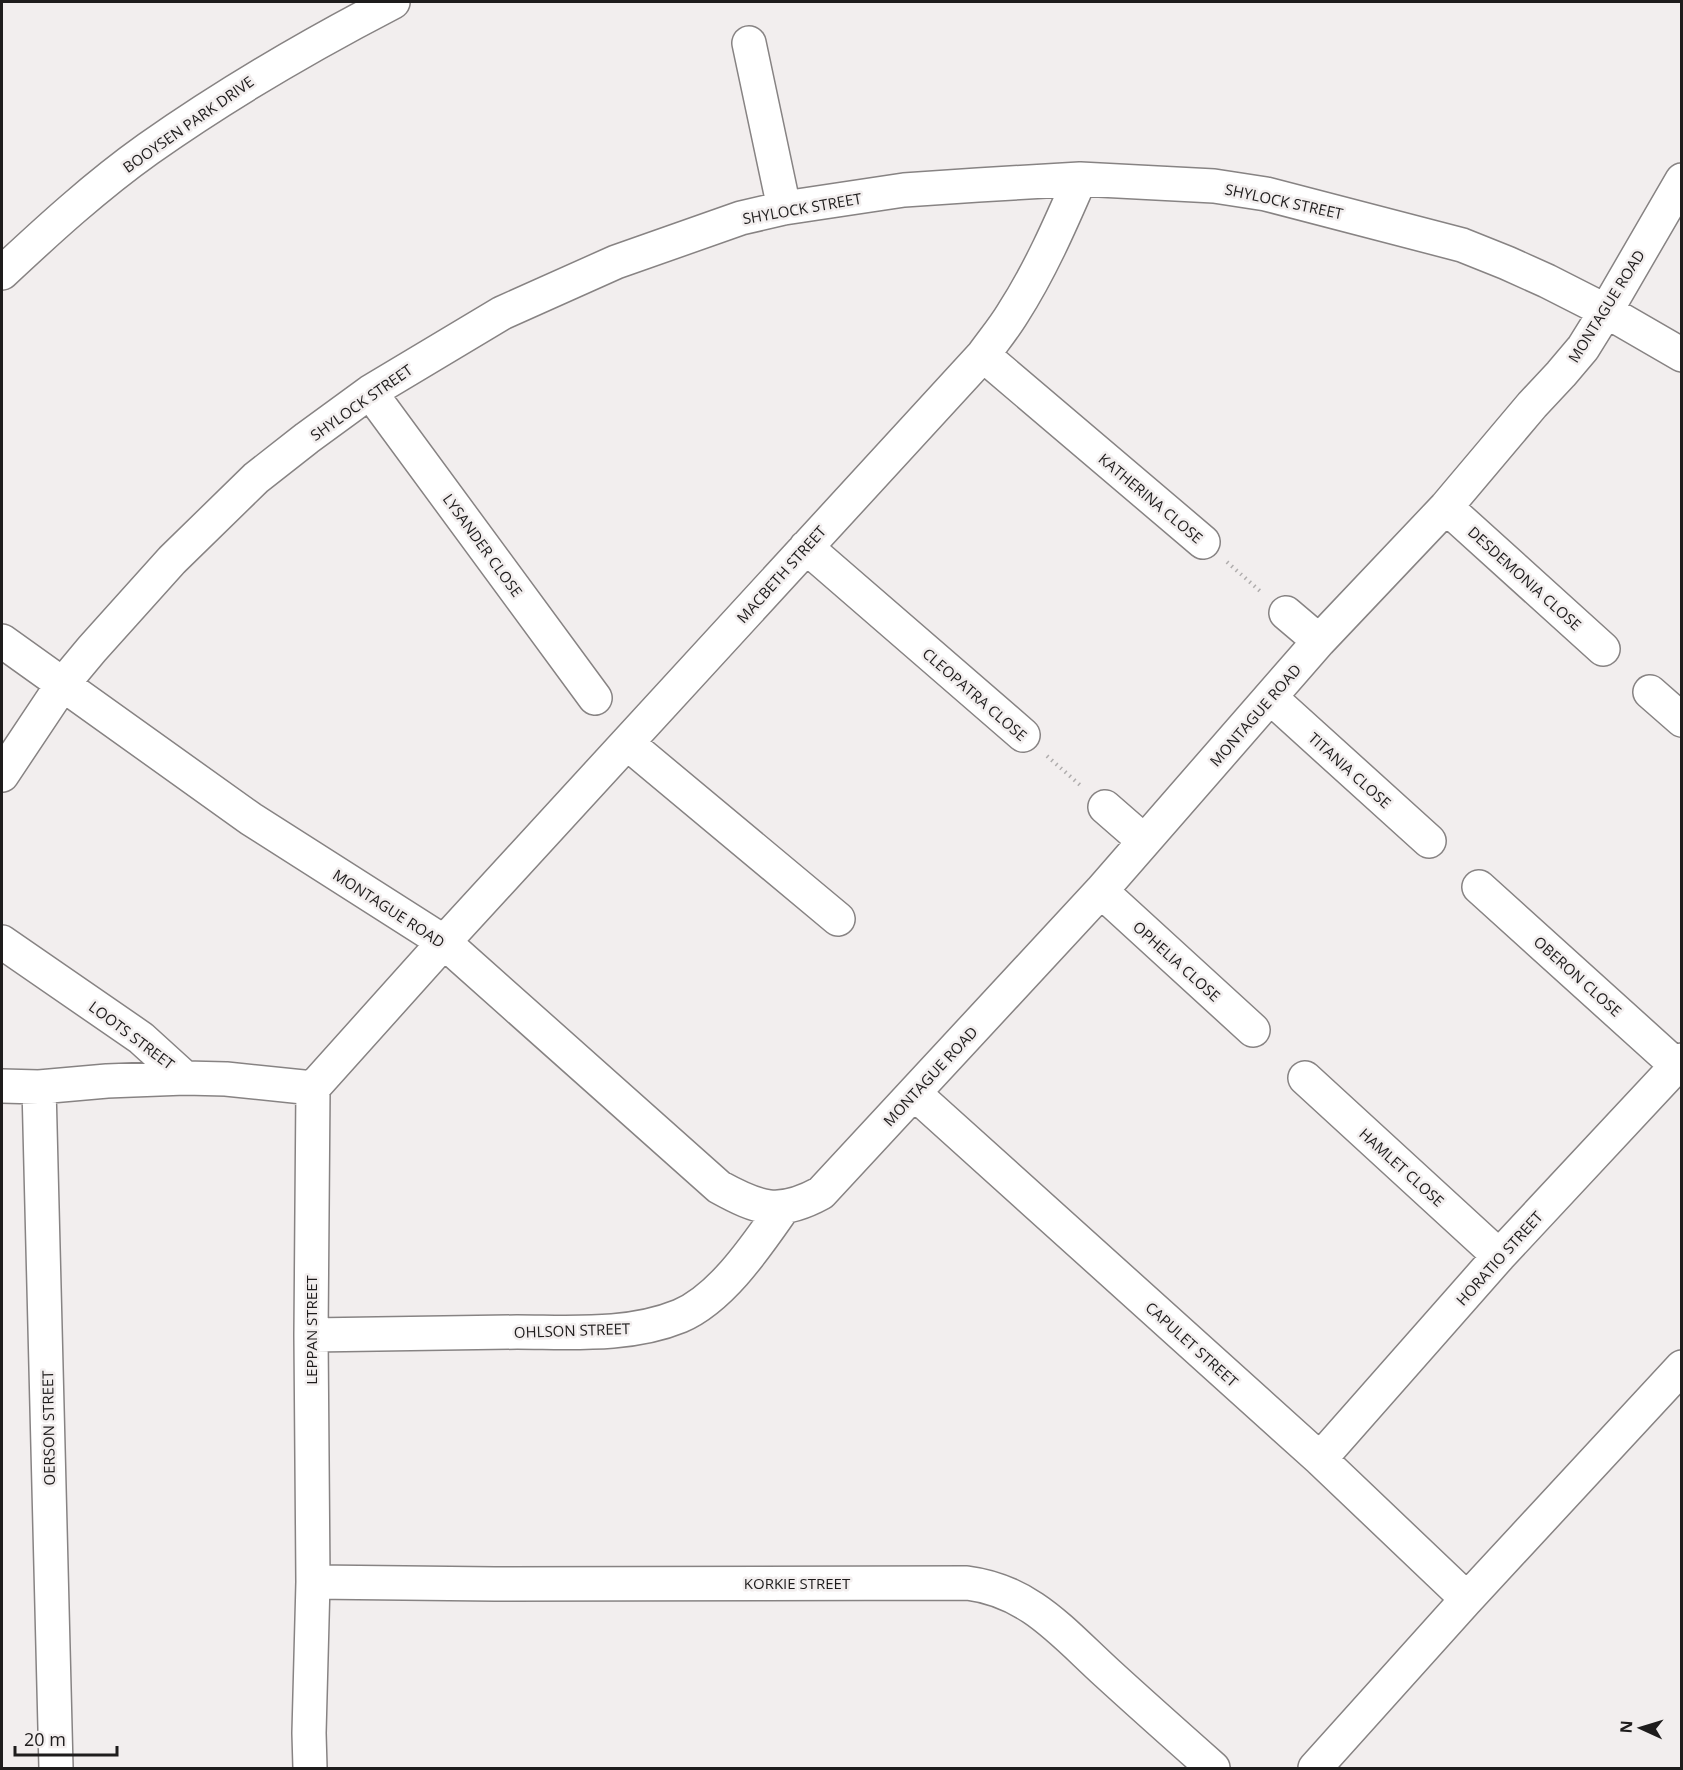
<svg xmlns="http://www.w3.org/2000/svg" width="1683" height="1770" viewBox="0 0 1683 1770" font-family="'Open Sans',sans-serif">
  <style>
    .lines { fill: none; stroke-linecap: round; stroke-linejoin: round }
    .minor-casing { stroke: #878383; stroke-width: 36 }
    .path { stroke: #b0adad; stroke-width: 4; stroke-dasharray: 1.5 4.5; stroke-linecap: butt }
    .minor { stroke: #fff; stroke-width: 33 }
    .labels { text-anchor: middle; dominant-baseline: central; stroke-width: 5; stroke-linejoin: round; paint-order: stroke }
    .street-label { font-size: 15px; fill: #1e1c1c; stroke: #f2eeee }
  </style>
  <rect width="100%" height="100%" fill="#f2eeee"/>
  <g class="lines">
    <g class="minor-casing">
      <path id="minor" d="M749 43 784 208
        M2 273C48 230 96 186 148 149 226 94 308 46 393 2
        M983 355 1203 542
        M370 392 595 698
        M1446 507 1603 649
        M806 547 1023 735
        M1286 613 1319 641
        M2 641 251 819 444 942 719 1187C759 1209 779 1216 821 1193L1101 891 1319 641 1446 507 1532 405 1561 374 1583 348 1606 311 1682 180
        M1650 692 1682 720
        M1271 698 1429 841
        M627 743 838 919
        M2 775 62 685 92 649 172 560 256 478 307 438 370 392 502 313 616 262 741 218 784 208 904 190 978 185 1080 179 1214 186 1266 194 1462 245 1507 263 1547 281 1606 311 1682 355
        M1105 807 1144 841
        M1479 887 1677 1066
        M1101 891 1253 1030
        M2 942 141 1038 185 1078 226 1079 313 1088
        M1305 1078 1499 1256
        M2 1086 39 1087 107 1081 185 1078
        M39 1087 56 1768
        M914 1093 1320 1459 1467 1599 1682 1367
        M311 1335C379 1334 448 1333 517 1332 570 1332 629 1337 680 1316 722 1298 757 1245 783 1208
        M1320 1459 1499 1256 1682 1060
        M313 1582 495 1584 967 1583C1030 1591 1063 1633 1107 1673 1142 1705 1178 1737 1213 1768
        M310 1768 309 1733 313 1582 311 1335 313 1088 444 942 983 355C993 341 1004 328 1013 313 1040 271 1060 225 1080 179
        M1315 1768 1467 1599"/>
    </g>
    <path class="path" d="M1227 562 1260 591
      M1047 756 1080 785"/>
    <use href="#minor" class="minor"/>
  </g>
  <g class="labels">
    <g class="street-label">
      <text transform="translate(188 124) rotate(-35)">BOOYSEN PARK DRIVE</text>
      <text transform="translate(1284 201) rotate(12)">SHYLOCK STREET</text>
      <text transform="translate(802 208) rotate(-10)">SHYLOCK STREET</text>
      <text transform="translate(1606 306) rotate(-58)">MONTAGUE ROAD</text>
      <text transform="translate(361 402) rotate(-35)">SHYLOCK STREET</text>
      <text transform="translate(1151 498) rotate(40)">KATHERINA CLOSE</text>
      <text transform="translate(483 545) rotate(54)">LYSANDER CLOSE</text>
      <text transform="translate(781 574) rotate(-48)">MACBETH STREET</text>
      <text transform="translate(1525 578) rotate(42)">DESDEMONIA CLOSE</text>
      <text transform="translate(975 694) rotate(41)">CLEOPATRA CLOSE</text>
      <text transform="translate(1255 715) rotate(-49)">MONTAGUE ROAD</text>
      <text transform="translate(1350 770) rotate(42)">TITANIA CLOSE</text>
      <text transform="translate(389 908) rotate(33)">MONTAGUE ROAD</text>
      <text transform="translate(1177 961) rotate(42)">OPHELIA CLOSE</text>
      <text transform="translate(1578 976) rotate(42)">OBERON CLOSE</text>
      <text transform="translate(132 1035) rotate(37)">LOOTS STREET</text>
      <text transform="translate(930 1076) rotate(-47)">MONTAGUE ROAD</text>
      <text transform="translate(1402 1167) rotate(42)">HAMLET CLOSE</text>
      <text transform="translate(1499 1258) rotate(-48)">HORATIO STREET</text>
      <text transform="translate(311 1330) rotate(-90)">LEPPAN STREET</text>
      <text transform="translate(572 1330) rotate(-2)">OHLSON STREET</text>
      <text transform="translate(1192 1344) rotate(42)">CAPULET STREET</text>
      <text transform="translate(48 1428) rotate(-91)">OERSON STREET</text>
      <text x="797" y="1583">KORKIE STREET</text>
    </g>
  </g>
  <rect width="1683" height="1770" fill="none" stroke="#1e1c1c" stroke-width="6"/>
  <g transform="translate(1641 1728) rotate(274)" stroke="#f2eeee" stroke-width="4.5" paint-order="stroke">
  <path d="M0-4.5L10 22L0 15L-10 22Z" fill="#1e1c1c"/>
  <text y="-9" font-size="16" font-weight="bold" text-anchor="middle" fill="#1e1c1c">N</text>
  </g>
  <path d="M15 1746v9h102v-9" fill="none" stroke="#1e1c1c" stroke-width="3"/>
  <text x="24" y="1746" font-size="18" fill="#1e1c1c" stroke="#f2eeee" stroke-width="4.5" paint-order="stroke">20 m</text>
</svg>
